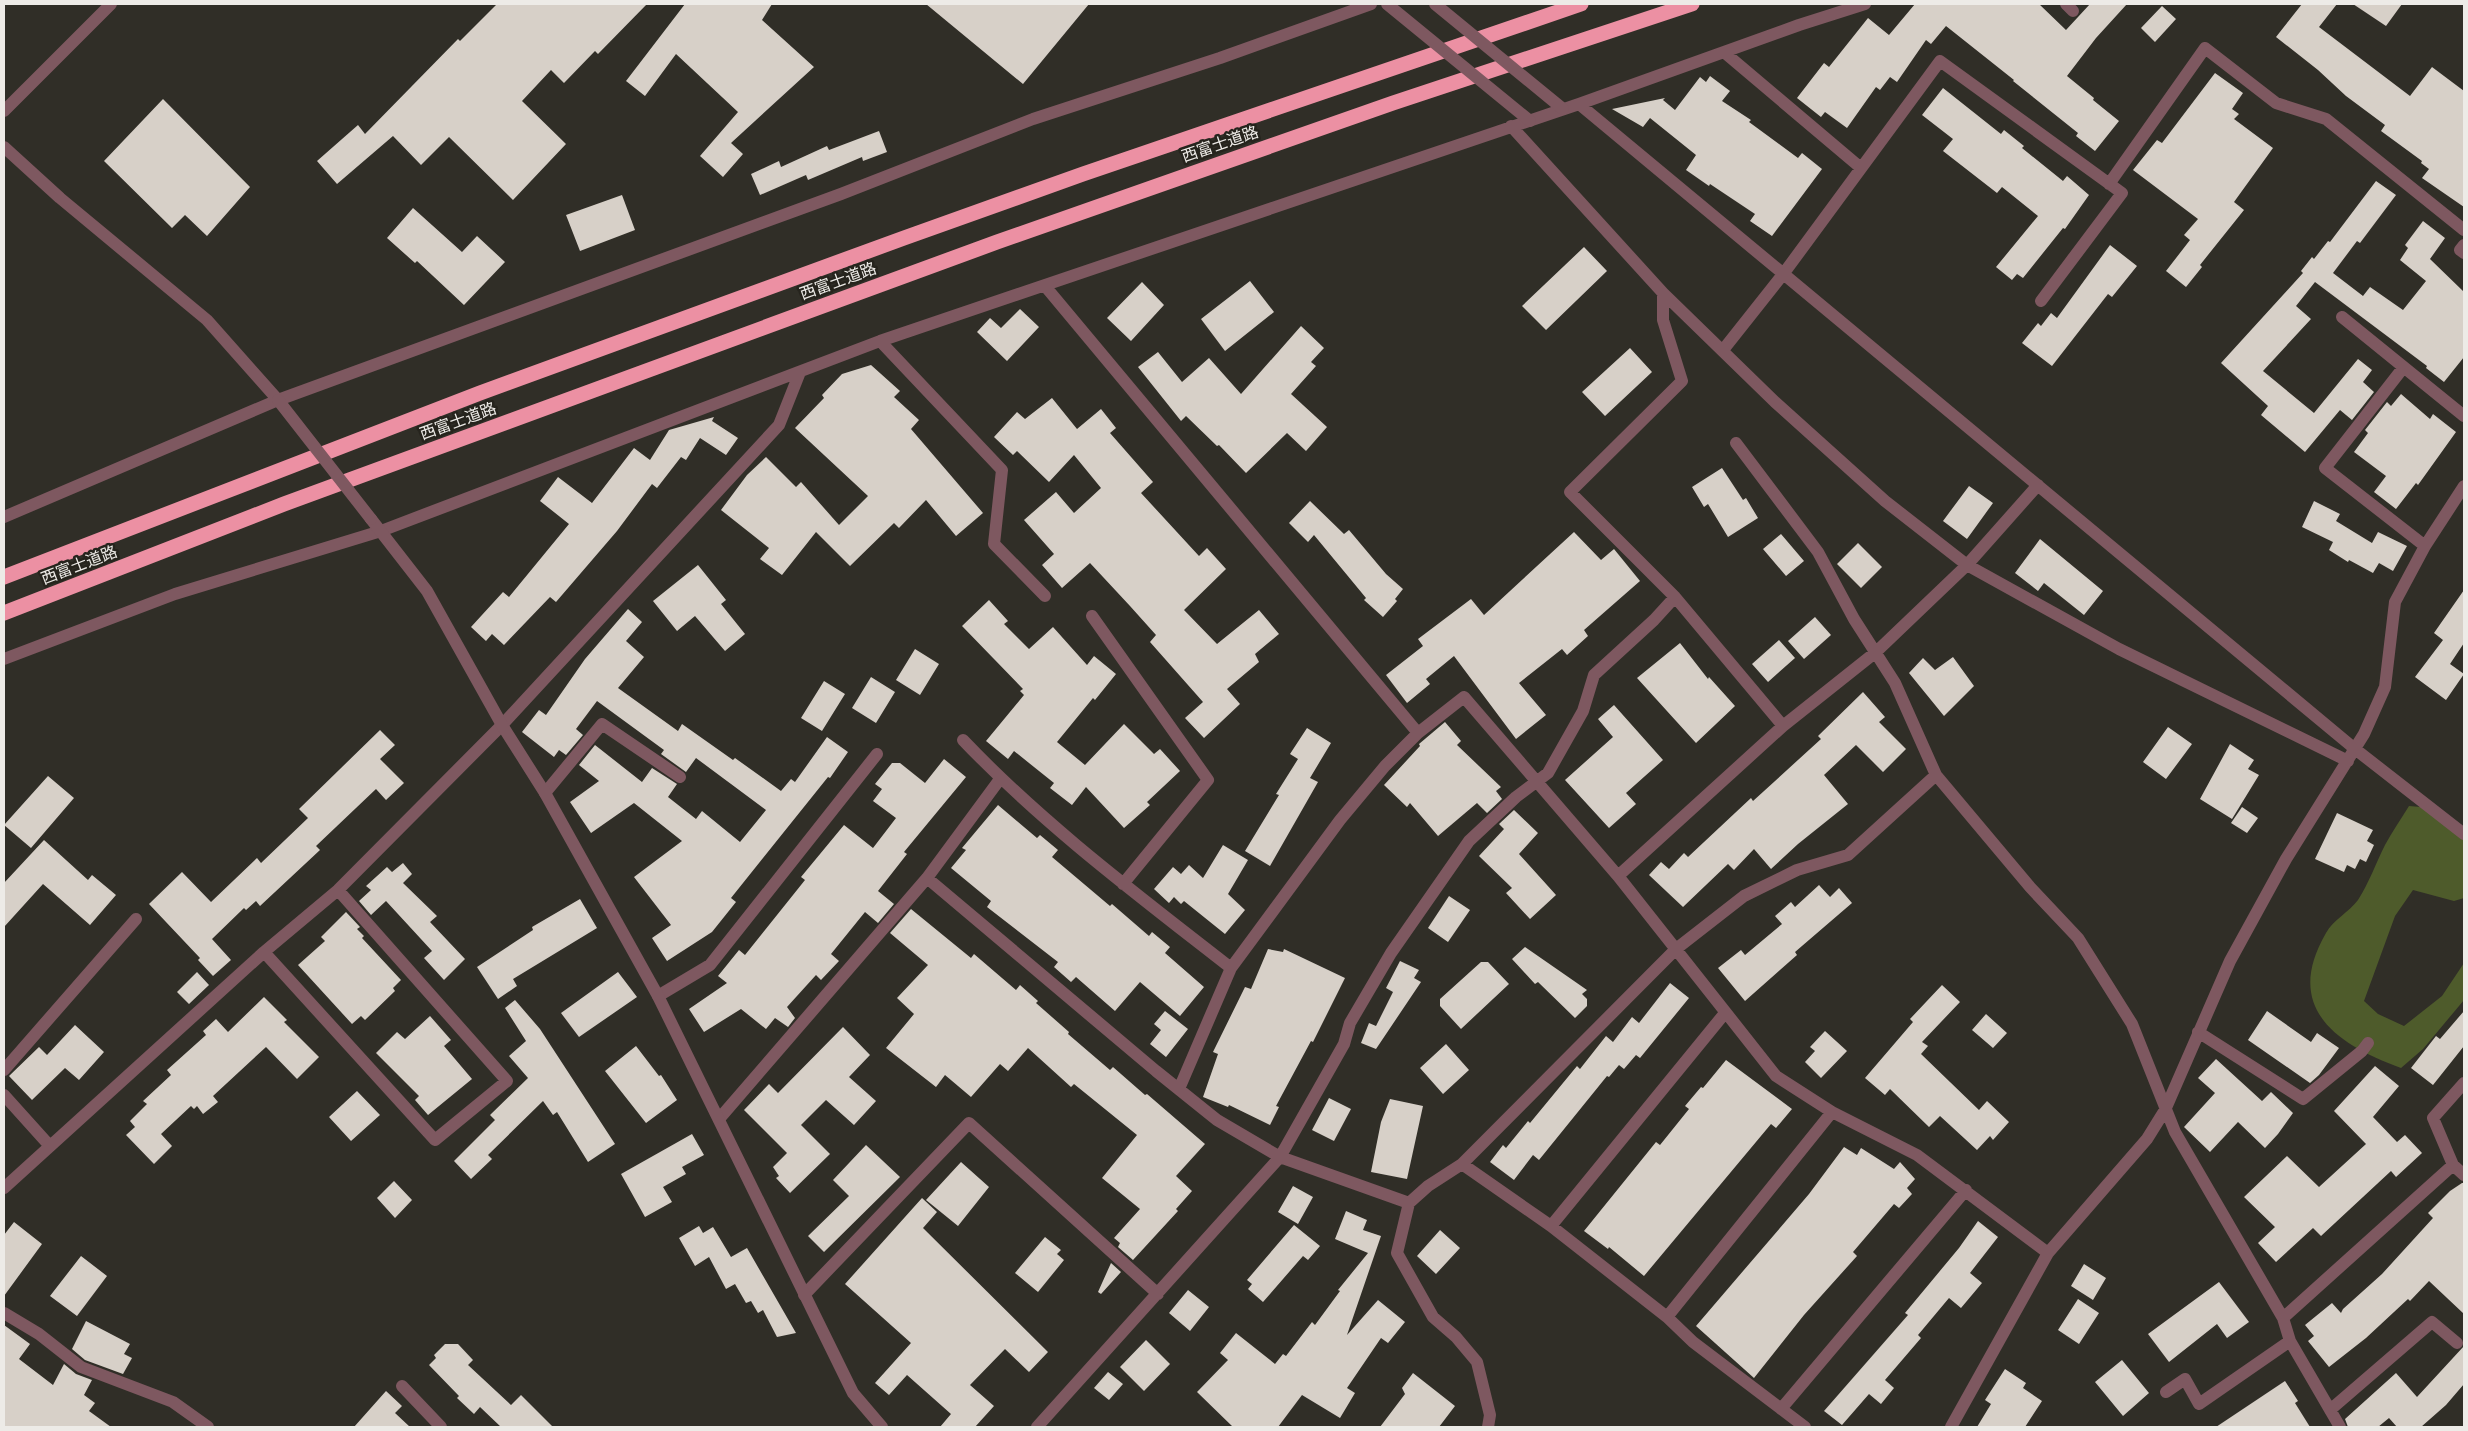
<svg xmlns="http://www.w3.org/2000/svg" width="2468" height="1431" viewBox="0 0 2468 1431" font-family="Bitter,'Noto Sans JP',serif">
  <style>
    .green { fill: #4e5b2b }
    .building { fill: #d7d0c8 }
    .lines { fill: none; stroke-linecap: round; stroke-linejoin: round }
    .minor { stroke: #7e5860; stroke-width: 12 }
    .tertiary { stroke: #7e5860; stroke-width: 12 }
    .motorway { stroke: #ec90a3; stroke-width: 15 }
    .minor-bridge { stroke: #7e5860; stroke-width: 12 }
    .tertiary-bridge { stroke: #7e5860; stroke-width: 12 }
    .labels { text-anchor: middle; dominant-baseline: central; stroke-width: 5; stroke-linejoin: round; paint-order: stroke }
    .street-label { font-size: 16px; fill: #edebe7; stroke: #26241d }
  </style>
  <rect width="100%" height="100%" fill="#302e27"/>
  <path class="green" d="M2409 806 2433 808 2464 838V898L2454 901 2413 890 2395 916 2364 1001 2378 1014 2404 1026 2442 996 2464 963V1000L2423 1049 2401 1068C2335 1044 2283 1007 2326 933 2333 920 2349 912 2358 900 2369 883 2376 863 2385 845 2392 832 2401 819 2409 806Z"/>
  <path class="building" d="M497 4H647L598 54 595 51 564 83 551 70 522 101 566 144 513 200 449 137 421 165 393 136 337 184 317 161 358 125 365 134 458 39 460 41Z
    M685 4H772L762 20 814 67 731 143 743 154 723 177 700 156 738 112 676 54 645 96 626 81Z
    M926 4H1089L1023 84Z
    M1915 4H2039L2066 30 2090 4H2127L2096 38 2067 76 2094 98 2093 100 2119 121 2095 151 2076 136 2078 133 2013 81 2014 80 1946 26 1931 44 1926 40 1897 82 1890 77 1880 90 1876 87 1847 128 1825 112 1821 117 1797 98 1824 63 1829 67 1868 18 1889 35Z
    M2302 4H2337L2319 27 2410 96 2432 67 2464 91V207L2422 178 2429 169 2421 163 2422 161 2381 131 2385 125 2346 96 2318 70 2276 37Z
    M2353 4H2402L2386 26Z
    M2162 6 2176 19 2155 42 2141 28Z
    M2215 73 2243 93 2232 109 2239 114 2234 119 2273 148 2234 202 2244 210 2200 265 2202 267 2186 287 2166 271 2190 240 2184 235 2198 219 2133 170 2157 140 2162 143Z
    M1710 76 1730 91 1722 101 1751 120 1749 122 1798 158 1802 153 1822 169 1772 236 1750 221 1755 214 1710 184 1709 186 1686 170 1696 155 1650 118 1643 127 1612 109 1665 98 1663 100 1675 110 1700 77 1706 82Z
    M1943 88 2001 134 2004 130 2024 146 2022 148 2063 181 2067 176 2089 195 2065 229 2063 228 2023 278 2017 274 2012 280 1996 267 2038 216 2002 187 1997 193 1943 151 1953 139 1922 115Z
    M163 99 250 187 207 236 185 215 172 228 104 161Z
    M879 131 887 152 863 161 862 157 808 180 806 175 760 195 751 174 779 161 781 167 827 146 829 150Z
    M2376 181 2396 195 2360 243 2357 241 2333 273 2363 296 2370 287 2403 310 2426 281 2400 260 2408 248 2405 245 2423 221 2445 238 2430 259 2464 292V357L2444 382 2426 368 2427 366 2315 282 2296 306 2311 319 2263 371 2314 413 2358 359 2372 370 2363 382 2374 392 2352 420 2340 410 2305 452 2261 415 2268 406 2221 363 2303 273 2301 271 2312 257 2314 259 2328 241 2330 242Z
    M622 195 635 230 580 251 566 215Z
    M413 208 462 252 477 236 505 262 464 305 417 261 415 263 387 238Z
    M2110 245 2137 266 2112 297 2108 294 2052 366 2022 343 2038 323 2041 326 2051 313 2057 318Z
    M1584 247 1607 271 1546 330 1522 306Z
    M1250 281 1274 312 1225 351 1201 319Z
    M1142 282 1164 305 1131 341 1107 318Z
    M1020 309 1039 327 1007 361 977 332 990 318 1001 328Z
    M1301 326 1324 348 1311 362 1316 366 1291 394 1327 427 1306 451 1287 433 1246 473 1219 445 1217 446 1186 416 1181 421 1138 367 1158 352 1182 382 1209 358 1241 394Z
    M1630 348 1652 372 1605 416 1582 392Z
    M871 365 900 391 894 397 919 420 911 429 983 513 956 536 926 500 899 528 894 523 850 566 816 532 782 575 760 559 769 548 721 510 747 475 766 457 796 487 801 482 839 525 868 496 795 428 824 398 822 395 842 374Z
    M2401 394 2430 419 2433 414 2456 432 2418 485 2416 483 2396 509 2374 492 2386 476 2354 452 2368 433 2365 430 2387 402 2391 406Z
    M1052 398 1077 429 1101 409 1116 428 1110 433 1153 482 1141 493 1199 556 1207 548 1226 569 1184 610 1217 644 1259 610 1279 634 1255 654 1259 662 1227 689 1240 704 1204 738 1185 718 1203 702 1150 642 1156 635 1130 606 1090 563 1062 588 1042 565 1054 554 1024 520 1056 492 1074 513 1101 488 1074 455 1049 482 1017 451 1013 455 994 437 1017 412 1025 419Z
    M714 417 712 421 738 438 726 455 700 438 686 460 681 457 657 488 652 484 617 531 556 602 550 597 504 645 492 634 486 641 471 627 503 592 509 597 569 524 540 501 558 477 592 503 634 448 650 460 669 430Z
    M1722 468 1743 500 1746 498 1758 518 1728 537 1708 504 1704 507 1692 487Z
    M1969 486 1993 503 1967 539 1943 521Z
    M1310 501 1344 534 1349 530 1386 574 1403 589 1395 599 1397 601 1383 617 1364 600 1366 598 1314 535 1308 542 1289 523Z
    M2314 501 2340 514 2336 521 2372 543 2378 532 2407 546 2393 571 2379 563 2373 573 2349 560 2348 562 2329 550 2333 542 2302 527Z
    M1574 532 1601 560 1614 549 1640 581 1584 630 1588 636 1567 655 1562 649 1519 683 1546 715 1516 739 1454 656 1426 679 1430 684 1407 703 1386 675 1423 646 1418 639 1471 599 1484 615Z
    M1781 534 1804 561 1786 576 1763 549Z
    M2040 539 2103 591 2084 615 2044 583 2038 591 2015 573Z
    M1858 543 1882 567 1861 588 1837 564Z
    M698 565 726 600 721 604 745 634 725 651 695 616 677 631 653 601Z
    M2464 590V643L2450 664 2464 674 2446 700 2415 677 2443 640 2434 633Z
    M989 600 1008 621 1004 624 1029 649 1053 627 1087 665 1094 656 1116 674 1095 700 1093 698 1057 742 1085 765 1124 724 1154 754 1160 749 1180 771 1147 802 1150 805 1124 828 1086 787 1072 805 1050 788 1054 783 1014 751 1008 759 986 741 1024 695 1020 691 1023 689 962 626Z
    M628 609 642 622 626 641 644 657 618 688 678 731 682 724 733 760 735 758 781 791 791 779 795 782 827 737 848 752 830 778 828 777 731 898 736 902 712 932 667 961 652 938 671 925 634 877 682 841 634 803 591 833 570 802 599 781 579 765 595 745 642 782 652 768 677 784 668 797 696 819 702 811 740 842 766 810 696 758 686 772 661 754 664 750 597 701 576 729 583 735 566 755 559 750 554 757 522 732 539 710 546 715 585 659Z
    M1815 617 1831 635 1804 659 1788 641Z
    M1779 640 1795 658 1768 682 1752 664Z
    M1680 643 1708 679 1709 677 1735 706 1696 743 1637 678Z
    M915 649 939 664 920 695 896 680Z
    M1953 657 1974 686 1944 716 1909 673 1923 658 1935 670Z
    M871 677 895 692 876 723 852 708Z
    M824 681 845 694 822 731 801 718Z
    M1863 692 1885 717 1879 722 1906 749 1883 772 1856 745 1824 775 1848 804 1798 844 1771 869 1754 849 1734 870 1728 864 1683 907 1649 875 1661 862 1669 869 1684 853 1688 857 1751 798 1753 801 1821 739 1818 736Z
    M1614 705 1663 760 1626 793 1636 804 1609 828 1565 780 1613 737 1598 719Z
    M1445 722 1461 741 1457 745 1501 787 1496 791 1502 799 1487 813 1477 803 1438 836 1410 803 1407 807 1384 785 1420 746 1419 744Z
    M2168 727 2192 744 2166 779 2143 762Z
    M1307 728 1331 743 1310 778 1318 782 1270 866 1245 851 1279 795 1276 794 1298 759 1290 754Z
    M380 730 395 745 380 759 404 783 386 800 376 789 316 846 320 850 260 906 256 901 246 910 244 908 212 939 231 960 213 976 198 960 200 958 149 904 182 872 211 902 257 858 261 863 308 818 299 809Z
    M2230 744 2254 760 2248 769 2259 775 2232 819 2200 799Z
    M944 759 966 777 904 852 907 854 878 891 894 904 878 923 865 912 831 954 839 961 821 980 816 975 787 1007 795 1018 788 1027 775 1018 766 1029 741 1009 704 1032 689 1009 727 983 718 976 739 950 745 955 805 880 801 877 844 825 873 848 896 818 873 801 882 789 875 784 892 763H900L925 783Z
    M48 776 74 798 31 848 4 825Z
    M998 805 1037 838 1040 835 1058 850 1052 857 1110 906 1112 904 1149 936 1152 932 1170 947 1165 953 1204 987 1180 1016 1140 982 1115 1011 1076 977 1071 982 1054 967 1058 962 987 907 991 901 951 868 966 850 962 848Z
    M2242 807 2258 818 2247 833 2231 823Z
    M1514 810 1538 833 1519 854 1556 895 1530 919 1506 893 1512 888 1479 856 1504 829 1499 824Z
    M2337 813 2373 830 2367 841 2374 845 2366 862 2360 859 2355 869 2347 865 2344 872 2315 859Z
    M44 840 88 880 92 875 116 895 90 925 43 884 4 927V883Z
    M1223 845 1248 860 1228 894 1245 910 1225 934 1184 901 1181 904 1174 897 1169 903 1154 889 1173 867 1181 874 1189 865 1203 878Z
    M403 863 412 874 403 883 437 916 430 922 465 959 444 980 424 958 432 951 386 901 371 915 359 901 371 890 366 886 387 867 392 872Z
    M1819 885 1830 897 1839 888 1852 903 1795 952 1797 955 1745 1001 1718 968 1741 950 1745 955 1782 924 1775 916 1791 902 1795 907Z
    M1449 896 1470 910 1448 942 1428 928Z
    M580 899 597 928 513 979 517 986 498 999 477 967 533 930 532 927Z
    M911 909 971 958 974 954 1016 990 1020 985 1038 1001 1036 1003 1069 1032 1068 1034 1110 1070 1113 1067 1145 1095 1147 1094 1205 1144 1176 1176 1192 1191 1176 1209 1178 1211 1133 1260 1118 1247 1120 1243 1114 1238 1140 1209 1102 1178 1137 1135 1074 1084 1071 1087 1028 1048 1008 1071 1000 1064 971 1097 945 1075 936 1087 886 1048 914 1014 897 998 928 965 890 933Z
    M346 912 360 927 357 929 364 936 362 938 401 980 393 988 395 991 365 1020 361 1016 352 1024 298 965 325 941 321 937Z
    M1525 947 1587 990 1582 994 1587 999V1006L1575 1018 1538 982 1535 984 1512 959Z
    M1268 949 1283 952 1284 949 1345 978 1313 1042 1311 1041 1276 1106 1279 1107 1270 1125 1229 1105 1228 1107 1203 1097 1218 1054 1213 1052 1245 987 1251 989Z
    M1400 961 1419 970 1414 978 1421 982 1376 1049 1361 1043 1369 1023 1376 1026 1393 992 1386 988Z
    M1481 962H1488L1509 984 1461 1029 1440 1006V999Z
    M197 972 209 985 189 1004 177 992Z
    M618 972 637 997 579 1037 561 1013Z
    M1670 983 1689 998 1640 1058 1636 1055 1624 1069 1619 1065 1609 1077 1607 1076 1539 1160 1533 1155 1514 1180 1490 1162 1503 1145 1506 1148 1528 1121 1530 1123 1577 1066 1580 1069 1606 1036 1613 1042 1632 1017 1639 1023Z
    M1942 985 1960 1002 1922 1042 1928 1046 1921 1054 1979 1110 1987 1101 2009 1122 1993 1140 1990 1136 1977 1150 1940 1116 1929 1127 1890 1089 1885 1095 1865 1078 1913 1022 1910 1019Z
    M264 997 287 1020 284 1022 319 1057 297 1079 266 1047 213 1096 218 1102 203 1114 197 1106 194 1109 191 1106 161 1134 172 1146 154 1164 126 1135 135 1127 130 1121 147 1104 143 1101 171 1075 167 1070 206 1035 203 1031 216 1019 228 1032Z
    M515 1000 540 1029 615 1144 588 1162 557 1112 553 1115 543 1101 488 1155 492 1159 471 1179 454 1161 495 1120 490 1115 528 1078 509 1056 526 1041 505 1008Z
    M1165 1011 1188 1029 1166 1057 1150 1044 1161 1030 1154 1024Z
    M2267 1011 2311 1042 2317 1033 2339 1048 2319 1075 2310 1083 2248 1040Z
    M2464 1011V1046L2433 1085 2411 1068 2436 1036 2440 1039Z
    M1986 1014 2007 1033 1993 1048 1972 1030Z
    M430 1016 451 1040 444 1046 472 1079 428 1115 415 1100 419 1096 376 1053 397 1032 405 1039Z
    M75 1025 104 1052 79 1080 65 1068 32 1100 9 1076 39 1047 47 1055Z
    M843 1027 870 1055 849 1077 876 1101 854 1125 826 1100 801 1125 830 1154 790 1193 776 1178 779 1176 773 1167 787 1153 744 1110 769 1084 778 1093Z
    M1825 1031 1847 1051 1821 1078 1805 1062 1815 1051 1810 1047Z
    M1446 1044 1469 1070 1443 1094 1420 1068Z
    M636 1046 659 1076 661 1075 677 1100 646 1123 605 1071Z
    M2216 1059 2262 1101 2271 1092 2293 1113 2278 1134 2265 1148 2238 1122 2210 1152 2184 1127 2215 1093 2198 1078Z
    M1726 1060 1792 1109 1776 1128 1771 1124 1644 1276 1609 1247 1608 1249 1584 1231 1656 1142 1660 1145 1689 1109 1685 1106 1701 1087 1703 1088Z
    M2375 1066 2399 1086 2373 1117 2397 1142 2405 1135 2422 1153 2396 1177 2391 1171 2321 1236 2313 1228 2276 1262 2258 1243 2275 1227 2244 1197 2287 1156 2319 1187 2366 1144 2334 1111Z
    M357 1091 380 1115 351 1141 329 1117Z
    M1329 1098 1351 1109 1334 1141 1312 1130Z
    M1390 1099 1423 1106 1407 1179 1371 1172 1381 1122Z
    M692 1134 704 1155 682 1167 686 1174 663 1187 672 1202 645 1217 621 1174Z
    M866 1145 900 1177 824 1252 808 1236 849 1196 833 1180Z
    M1844 1147 1857 1155 1861 1148 1894 1169 1900 1162 1915 1179 1907 1188 1912 1194 1899 1208 1894 1204 1853 1252 1857 1256 1804 1315 1754 1378 1696 1326 1809 1194Z
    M961 1162 989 1187 958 1226 926 1200Z
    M394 1181 412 1200 395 1218 377 1198Z
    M2462 1183H2464V1314L2429 1281 2410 1301 2408 1299 2366 1338 2329 1367 2308 1341 2314 1336 2305 1325 2332 1303 2341 1313 2343 1309 2382 1274 2433 1218 2428 1213 2450 1191Z
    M1293 1186 1313 1197 1298 1224 1278 1212Z
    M922 1198 937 1212 923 1228 1048 1352 1029 1372 1005 1349 970 1385 994 1406 975 1427H940L951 1414 907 1375 889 1395 875 1383 911 1343 845 1284Z
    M1346 1211 1367 1220 1363 1230 1381 1236 1347 1335 1378 1300 1405 1322 1388 1343 1381 1338 1347 1388 1355 1393 1340 1418 1302 1395 1278 1427H1233L1197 1392 1228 1360 1220 1353 1236 1333 1275 1364 1283 1354 1286 1356 1312 1322 1315 1325 1340 1291 1338 1290 1368 1253 1335 1239Z
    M1978 1221 1998 1237 1970 1273 1982 1283 1961 1308 1949 1298 1918 1335 1921 1338 1885 1380 1894 1388 1881 1404 1869 1394 1842 1425 1824 1411 1908 1315 1905 1313 1959 1248Z
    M14 1222 42 1244 4 1296V1235Z
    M1294 1225 1320 1246 1308 1260 1303 1256 1263 1302 1248 1289 1252 1284 1247 1280Z
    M699 1226 703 1233 713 1227 731 1257 747 1248 796 1333 777 1337 763 1310 758 1313 751 1301 746 1303 735 1284 726 1289 709 1257 695 1266 679 1238Z
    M1440 1230 1460 1248 1436 1274 1417 1256Z
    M1045 1237 1061 1250 1057 1254 1064 1260 1038 1292 1015 1273Z
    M81 1256 107 1276 77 1316 50 1296Z
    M1111 1263 1121 1272 1101 1294 1098 1292Z
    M2084 1264 2106 1278 2093 1300 2071 1286Z
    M2219 1282 2249 1322 2227 1338 2217 1324 2169 1362 2148 1334Z
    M1188 1290 1209 1307 1190 1331 1169 1313Z
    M2078 1299 2099 1313 2079 1344 2058 1330Z
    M86 1321 130 1344 124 1354 132 1358 123 1374 85 1360 72 1349Z
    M4 1325 30 1344 19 1359 53 1385 64 1364 76 1374 92 1380 84 1395 95 1403 89 1411 111 1427H4Z
    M1146 1340 1170 1364 1144 1391 1120 1367Z
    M445 1344H458L473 1360 468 1365 511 1405 521 1395 553 1427H501L480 1407 474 1414 457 1398 459 1396 429 1365 436 1358 434 1355Z
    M2464 1346V1384L2446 1405 2421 1427H2397L2389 1418 2378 1427H2348L2345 1419 2396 1373 2417 1397Z
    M2122 1360 2149 1393 2123 1416 2095 1382Z
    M2005 1369 2026 1383 2023 1388 2042 1401 2025 1427H1977L1991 1404 1985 1400Z
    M1108 1372 1123 1384 1109 1400 1094 1388Z
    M1413 1373 1455 1406 1439 1427H1380L1405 1394 1402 1388Z
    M2285 1381 2298 1401 2295 1403 2310 1427H2216Z
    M386 1391 402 1406 395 1413 410 1427H354Z"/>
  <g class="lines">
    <path class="minor" d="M2066 4 2073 11
      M1725 53 1861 168
      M1579 104 2355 749 2464 834
      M4 111 111 4
      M1511 126 1663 293 1775 402 1885 501 1967 565 2119 649 2348 761
      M2109 184 2205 48 2276 103 2326 119 2464 230
      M2464 245 2460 250 2464 253
      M1045 286 1418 733
      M1663 293V320L1682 381 1570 492 1675 597
      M2342 317 2464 416
      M880 341 1002 470 994 544 1045 596
      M1723 350 1784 273 1940 61 2122 193 2041 301
      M2403 368 2325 468 2425 546
      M1736 443 1818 552 1854 619 1895 683 1936 775 2030 887 2078 938 2132 1024 2175 1132 2283 1318 2290 1341 2340 1427
      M1092 616 1208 780 1123 884
      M4 659 175 594 381 531 880 341 1579 104 1799 25 1865 4
      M963 740C1044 825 1139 896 1231 968
      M545 793 602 724 680 777
      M1618 876 1783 726 1876 652 1967 565 2038 485
      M927 878 1156 1071 1217 1120 1280 1157 1409 1203 1428 1186 1462 1164 1676 949 1744 896 1797 870 1848 855 1936 775
      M264 952 435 1140 507 1081 338 890
      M658 996 710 965 877 754
      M2198 1032 2303 1099 2362 1051 2368 1043
      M4 1070 136 919
      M1179 1089 1231 968 1340 820 1385 766 1418 733 1464 697 1618 876 1776 1076 1832 1112 1917 1155 2048 1253
      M4 1095 49 1145
      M719 1119 927 878 1000 779
      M1462 1164 1551 1226 1667 1317 1693 1342 1805 1427
      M2453 1165 2464 1175
      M4 1188 264 952 338 890 502 725 779 425 800 372
      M1409 1203 1397 1253 1433 1317 1456 1337 1477 1362 1490 1415 1488 1427
      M1551 1226 1725 1013
      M804 1295 969 1123 1158 1294
      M4 1313 39 1334 81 1367 173 1402 208 1427
      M1667 1317 1832 1112
      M2283 1318 2453 1165 2433 1118 2464 1083
      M402 1386 441 1427
      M2166 1392 2185 1379 2199 1404 2290 1341
      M1781 1409 1966 1190
      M2330 1410 2432 1322 2457 1343
      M1037 1427 1280 1157 1344 1044 1350 1023 1391 953 1469 841 1516 797 1548 773 1583 711 1594 675 1654 620 1675 597 1783 726
      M1951 1427 2048 1253 2147 1139 2165 1110 2230 961 2286 859 2364 734 2385 687 2395 602 2425 546 2464 486"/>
    <path class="tertiary" d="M4 147 60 198 207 320 278 400
      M4 517 278 400 841 194 1033 119 1220 58 1371 4
      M371 519 427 591 502 725 545 793 658 996 853 1393 882 1427"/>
    <path class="motorway" d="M4 577 480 393 904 238 1083 174 1581 4
      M4 613 284 504 997 242 1393 103 1692 4"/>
    <path class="minor-bridge" d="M1387 4 1530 121
      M1435 4 1563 109"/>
    <path class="tertiary-bridge" d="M278 400 371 519"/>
  </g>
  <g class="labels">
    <g class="street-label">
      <text transform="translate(1220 144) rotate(-19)">西富士道路</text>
      <text transform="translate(838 281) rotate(-20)">西富士道路</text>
      <text transform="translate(458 421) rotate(-20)">西富士道路</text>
      <text transform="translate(79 565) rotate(-21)">西富士道路</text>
    </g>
  </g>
  <rect width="2468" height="1431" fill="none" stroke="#edebe7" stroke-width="10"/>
</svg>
